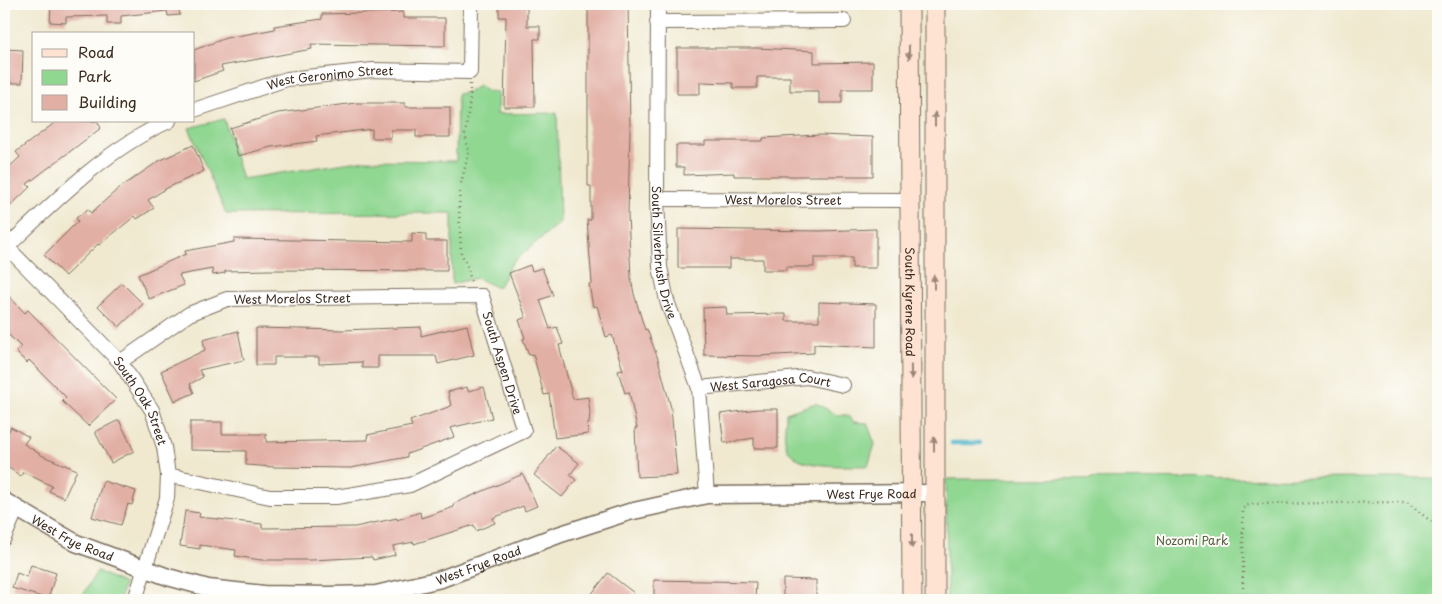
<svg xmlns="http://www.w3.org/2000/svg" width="1442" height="604" viewBox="0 0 1442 604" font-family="'Playpen Sans',sans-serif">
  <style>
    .green { fill: #90d792; stroke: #668058 }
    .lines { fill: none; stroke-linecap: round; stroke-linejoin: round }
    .stream { stroke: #4db5cb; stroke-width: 4.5 }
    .building { fill: #e2afa4 }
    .minor-casing { stroke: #7a6d5c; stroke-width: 16 }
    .tertiary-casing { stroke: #7a6d5c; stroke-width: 19 }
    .secondary-casing { stroke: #7a6d5c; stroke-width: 21 }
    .path { stroke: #7a6d5c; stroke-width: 2.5; stroke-dasharray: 1 4; stroke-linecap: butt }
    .minor { stroke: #fff; stroke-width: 14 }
    .tertiary { stroke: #fff; stroke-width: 16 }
    .secondary { stroke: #fee3d2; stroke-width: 19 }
    .oneway { fill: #9c8678 }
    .labels { text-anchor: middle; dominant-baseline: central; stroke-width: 4; stroke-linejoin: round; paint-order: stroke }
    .street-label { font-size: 12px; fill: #3b2a1e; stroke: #fdfcf7 }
    .park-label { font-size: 12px; fill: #545e41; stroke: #fdfcf7 }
  </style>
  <rect width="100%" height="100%" fill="#fdfcf7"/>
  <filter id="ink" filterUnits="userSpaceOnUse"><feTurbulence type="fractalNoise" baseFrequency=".02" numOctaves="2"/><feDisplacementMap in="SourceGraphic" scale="10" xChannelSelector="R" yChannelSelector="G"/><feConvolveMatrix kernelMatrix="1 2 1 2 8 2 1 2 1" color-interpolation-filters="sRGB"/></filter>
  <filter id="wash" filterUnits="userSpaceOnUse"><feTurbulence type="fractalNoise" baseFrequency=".0096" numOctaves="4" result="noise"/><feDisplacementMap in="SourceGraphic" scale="20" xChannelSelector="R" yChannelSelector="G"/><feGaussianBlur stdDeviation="1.12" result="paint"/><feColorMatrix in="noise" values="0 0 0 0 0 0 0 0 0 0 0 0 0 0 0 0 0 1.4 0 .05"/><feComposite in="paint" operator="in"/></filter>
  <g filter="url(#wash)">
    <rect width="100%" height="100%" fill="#f0e9d0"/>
    <path class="green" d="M480 85 486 91 498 92 497 114 557 113 560 222 512 263 498 288 476 278 452 284V213L226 214 189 128 224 119 242 179 365 160 456 161 457 94 468 92Z
      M816 403 837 415H848L854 422 867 423 875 444 868 466C847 465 793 471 786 445 783 436 786 422 786 413Z
      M1438 478V600H947L946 479Z
      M97 571 124 584 120 600H80Z"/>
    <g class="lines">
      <path class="stream" d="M952 443H980"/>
    </g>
    <g id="blocks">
      <path class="building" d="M51 4H178L180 15 168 16 167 11 121 16V24H107V16L66 17V23L50 22Z
        M499 4H527V26H540V39H534L535 107H504L506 17H499Z
        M588 4H628L630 129 628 214 631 278 634 294 645 330 647 329 658 359 671 408 677 475 637 477 635 428H637L629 392 625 393 618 371 623 370 612 335 606 337 597 306 593 307 589 284 592 283 587 220H591V186H588Z
        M403 12V18H445V46L311 44 312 49 221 66 223 71 194 81V50L226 38 275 29 274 26 322 19V14Z
        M677 48H757L814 51V63L873 62V89H842V103H819V91H790V77H757V88H733V83L700 82V94H677Z
        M4 49 23 50 22 83H9V75H4Z
        M356 103H405V107H450V137H416V130H391V138H372V129L316 136 317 141 271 147 238 156 230 128 278 113Z
        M57 121H97L101 128 27 184 30 187 4 212V172L20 157 16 152Z
        M819 135 873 137V176H734V173L684 175V167H676V145H705V141H763V138Z
        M193 145 204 171 167 188 148 200 154 208 137 219 135 216 99 245 98 244 65 276 44 255 78 221 76 218 88 209 91 213 118 189 159 161Z
        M678 229 820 231 876 229V268H852V258H814V267H786V270H763V259H729V268H678Z
        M412 233 426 234V241H447V271L270 270 225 271V273L213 275 212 269 179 275 184 285 149 299 138 275 186 254 185 251 234 242V239L412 242Z
        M530 265 532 271 542 268 553 295 540 300 550 329 557 327 563 344 559 345 573 399 588 397 590 412 589 424H587L588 434 555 438 549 394 544 395 533 354 529 355 523 339 525 338 519 320 526 317 509 273Z
        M122 283 143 304 119 327 98 306Z
        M4 291 25 313 28 310 116 399 88 426 62 401 66 397 29 360 27 363 16 352 21 347 4 330Z
        M819 302 876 304V347L814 344V353L758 356 704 355 703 308 726 307 727 315 786 314V321H819Z
        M467 325 474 355 438 364 436 356H378V368H362V362L319 364V357H274V365H256V328L343 330 421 327V336Z
        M238 331 244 360 199 370 203 377 190 384 194 393 175 401 161 371 205 350 203 340Z
        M467 387 468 391 484 387 492 418 450 428 454 437 407 454V457L351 468 274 467 246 465V451L190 450V422H222V434H266V442L368 440 367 435 412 426 410 421 451 406 448 392Z
        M758 409H778V448H754V438L724 443 720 414Z
        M119 420 134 451 111 463 95 432Z
        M11 427 29 437 24 444 43 456 77 470 64 498 49 491 52 486 23 472 21 476 4 465V440Z
        M556 446 579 463 570 475 576 480 562 497 534 475Z
        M523 474 537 506 525 511 523 506 493 518 495 523 476 531 474 525 414 544V542L393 546 395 555 373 560 372 557 311 560H261L235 556 236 550 200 545V549L180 546 185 511 200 513 199 517 262 524V528L355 527 397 518V520L420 512 421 518 454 507 453 504Z
        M103 481 136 491 132 505 128 504 121 525 92 517Z
        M31 565 56 573 48 599 12 588 17 573 27 577Z
        M608 573 634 593 628 600H587Z
        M783 579 816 580V600H783Z
        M654 580 756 582 755 600H654Z"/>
    </g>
  </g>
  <g filter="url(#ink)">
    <use href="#blocks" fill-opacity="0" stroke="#7a6d5c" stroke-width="1"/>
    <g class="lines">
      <g class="minor-casing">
        <g id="minor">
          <path id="s1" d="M658 4 657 199 660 267 667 301 699 388 707 495"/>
          <path d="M657 22 844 21"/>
          <path id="s2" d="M194 110 287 79 373 70 470 72 471 4"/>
          <path id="s3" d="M657 199 909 200"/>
          <path id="s4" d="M4 244 120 362 152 410 164 447 168 475 167 498 135 600"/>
          <path d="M7 247C56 200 106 149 169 121"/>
          <path id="s5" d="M120 362 189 314 227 299 482 296 524 431 410 485 336 497H270L168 475"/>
          <path id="s6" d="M699 388 807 377 843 385"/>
          <path d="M4 538 17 508"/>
        </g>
      </g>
      <g class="tertiary-casing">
        <g id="tertiary">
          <path id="s7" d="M4 501 76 543 168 577 208 588 264 594 328 595 376 594 441 579 558 535 629 512 707 495 934 493"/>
        </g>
      </g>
      <g class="secondary-casing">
        <g id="secondary">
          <path id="s8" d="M909 4 912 600"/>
          <path d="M935 4V600"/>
        </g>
      </g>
      <path class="path" d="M470 84V100L465 135 469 152 460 187 459 209 461 253 468 268 471 282
        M1243 588V511L1245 506 1253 504 1407 502 1438 527"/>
      <use href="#minor" class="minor"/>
      <use href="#tertiary" class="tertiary"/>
      <use href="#secondary" class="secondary"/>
    </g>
    <defs><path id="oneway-solid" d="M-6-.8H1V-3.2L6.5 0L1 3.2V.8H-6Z" transform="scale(1.25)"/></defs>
    <g class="oneway">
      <use href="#oneway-solid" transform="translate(909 52) rotate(90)"/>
      <use href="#oneway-solid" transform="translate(935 119) rotate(-90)"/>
      <use href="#oneway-solid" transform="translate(934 282) rotate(-90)"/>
      <use href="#oneway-solid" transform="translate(911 372) rotate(89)"/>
      <use href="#oneway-solid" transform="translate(934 444) rotate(-90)"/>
      <use href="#oneway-solid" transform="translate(912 541) rotate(90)"/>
    </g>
  </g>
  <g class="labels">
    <g class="street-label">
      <text stroke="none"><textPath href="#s2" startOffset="141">West Geronimo Street</textPath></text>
      <text stroke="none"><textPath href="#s3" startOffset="126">West Morelos Street</textPath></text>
      <text stroke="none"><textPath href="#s1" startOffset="249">South Silverbrush Drive</textPath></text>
      <text stroke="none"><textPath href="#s5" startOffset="190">West Morelos Street</textPath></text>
      <text stroke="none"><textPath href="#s8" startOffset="298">South Kyrene Road</textPath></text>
      <text stroke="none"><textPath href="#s5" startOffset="450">South Aspen Drive</textPath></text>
      <text stroke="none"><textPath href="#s6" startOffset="72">West Saragosa Court</textPath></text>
      <text stroke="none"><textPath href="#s4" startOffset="210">South Oak Street</textPath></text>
      <text stroke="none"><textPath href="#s7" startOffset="902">West Frye Road</textPath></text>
      <text stroke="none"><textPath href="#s7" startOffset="78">West Frye Road</textPath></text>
      <text stroke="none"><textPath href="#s7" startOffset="498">West Frye Road</textPath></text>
    </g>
    <g class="park-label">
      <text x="1192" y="540">Nozomi Park</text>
    </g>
  </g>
  <rect width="1442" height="604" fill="none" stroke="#fdfcf7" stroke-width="20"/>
  <rect x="32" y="32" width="162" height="90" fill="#fdfcf7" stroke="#afa8a0"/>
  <rect x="42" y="49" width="25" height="8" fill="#fee3d2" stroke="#afa8a0"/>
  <text x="78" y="58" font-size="15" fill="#3b2a1e">Road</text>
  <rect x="42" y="70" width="25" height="15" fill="#90d792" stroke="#afa8a0"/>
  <text x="78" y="82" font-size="15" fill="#3b2a1e">Park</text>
  <rect x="42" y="95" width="25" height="15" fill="#e2afa4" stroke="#afa8a0"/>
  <text x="78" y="108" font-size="15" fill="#3b2a1e">Building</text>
</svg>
